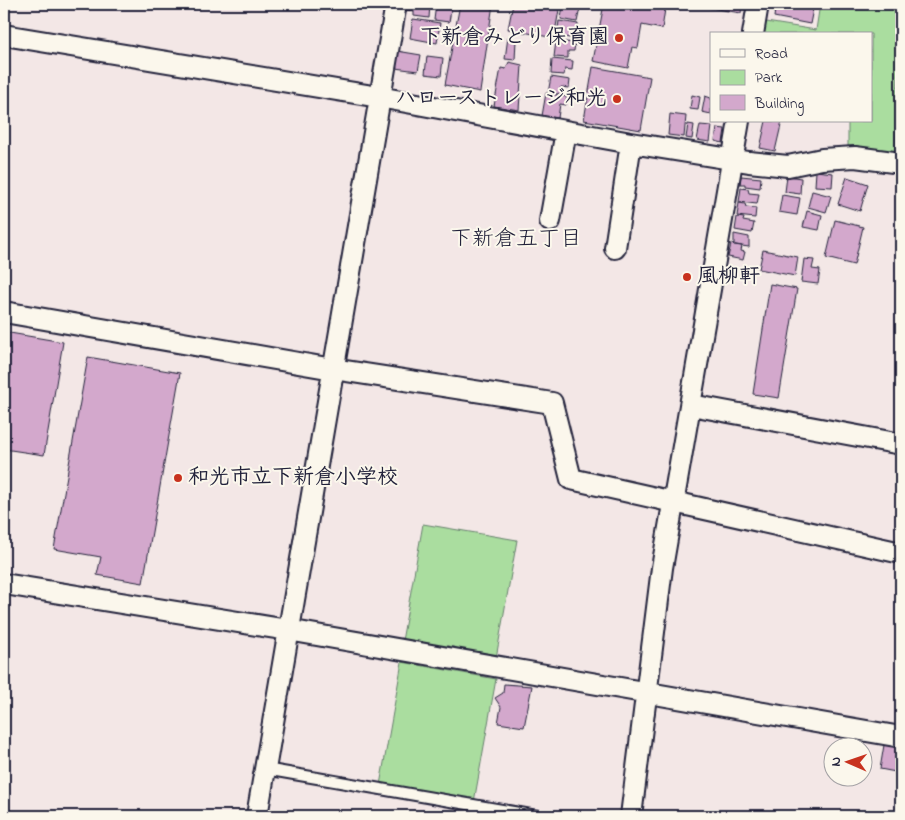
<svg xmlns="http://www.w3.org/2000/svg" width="905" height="820" viewBox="0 0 905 820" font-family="'Indie Flower','Klee One',sans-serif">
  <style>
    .green { fill: #aadd9f; stroke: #66806d }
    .building { fill: #d3a8cc; stroke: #22223b }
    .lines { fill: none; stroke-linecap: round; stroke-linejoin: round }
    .lane-casing { stroke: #22223b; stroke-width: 14 }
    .street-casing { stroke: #22223b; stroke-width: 24 }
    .lane { stroke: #fbf7ec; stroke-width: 10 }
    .street { stroke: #fbf7ec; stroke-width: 20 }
    .poi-dot { fill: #c8321e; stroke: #fbf7ec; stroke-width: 2 }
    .labels { text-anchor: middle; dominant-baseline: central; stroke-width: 4; stroke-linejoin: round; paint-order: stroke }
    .poi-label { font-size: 21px; font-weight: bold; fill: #22223b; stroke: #fbf7ec; text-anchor: end }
    .neighbourhood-label { font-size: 22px; fill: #22223b; stroke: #fbf7ec }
  </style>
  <rect width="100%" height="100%" fill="#f3e7e6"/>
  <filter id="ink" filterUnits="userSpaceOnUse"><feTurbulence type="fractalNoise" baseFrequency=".02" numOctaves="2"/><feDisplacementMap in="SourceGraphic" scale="10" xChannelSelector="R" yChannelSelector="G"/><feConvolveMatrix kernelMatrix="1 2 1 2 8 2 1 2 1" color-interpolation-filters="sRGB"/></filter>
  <g filter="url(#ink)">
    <path class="green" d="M820 4H901V69L898 70 895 152 848 148V121H871V34H759L760 21 816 30Z
      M423 524 517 540 496 658 402 641Z
      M402 662 496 679 474 802 380 785Z"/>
    <path class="building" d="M405 4H430L429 18 414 16V11L405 10Z
      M436 4H452L449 22 434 20Z
      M460 4H493L480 92 445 85Z
      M513 4H560L554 38 508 29Z
      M604 4H639L665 9 662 29 642 25 638 48 632 47 628 68 593 61Z
      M686 4H742L741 13Z
      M776 4H814L810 24 774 17Z
      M563 5 580 8 577 22 561 19Z
      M413 19 440 23 437 43 410 38Z
      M559 21 578 24 577 34 570 33V38L557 36Z
      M508 37 516 40 515 60 505 59Z
      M556 41 575 43 574 51H568V58L554 57Z
      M397 51 421 55 418 71 395 68Z
      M427 56 443 58 441 76 425 74Z
      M552 59 573 61 572 70 565 69 564 75 551 74Z
      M509 62 522 65 519 110 494 106 501 68 506 69Z
      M593 67 650 77 641 130 584 120Z
      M551 77 570 80 569 88 561 87 560 94 548 93Z
      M546 93 567 97 566 105 560 104 558 118 542 116Z
      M692 95 700 97 698 110 690 109Z
      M705 96 711 98V114L702 112Z
      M670 114 686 116 684 137 668 135Z
      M766 121H782L775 151 760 148Z
      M688 124 694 125 692 139 686 138Z
      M700 125 712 126 710 142 697 140Z
      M717 128 725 129 723 143 715 141Z
      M816 171 833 173 832 187 815 186Z
      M741 176 761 178 760 188 745 186V184H740Z
      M787 176 801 178 800 194 785 192Z
      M847 177 868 184 860 211 838 204Z
      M741 188 748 189 749 193 759 194 757 204 739 202Z
      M812 191 831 196 826 212 808 207Z
      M782 195 800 198 797 215 779 212Z
      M739 203 745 204 746 207 756 208 755 218 737 216Z
      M807 211 822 215 819 230 803 227Z
      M737 217 744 218 743 221 754 223 752 233 735 230Z
      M835 220 863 227 854 265 826 258Z
      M734 234 749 237V247L734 245Z
      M731 244 742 246 741 251 745 252 743 260 728 257Z
      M763 250 798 257 795 276 759 269Z
      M804 259 814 260 812 269 820 270 818 284 801 282Z
      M770 284 797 289 779 398 753 394Z
      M4 332 63 342 44 455 4 449Z
      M88 357 180 373 143 583 97 575 101 557 54 549Z
      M504 684 532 686 524 727 498 723 501 707 495 698 503 693Z
      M884 745 901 748V773L880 769Z"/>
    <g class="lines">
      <g class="lane-casing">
        <path id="lane" d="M265 769 537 816"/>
      </g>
      <g class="street-casing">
        <path id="street" d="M753 34 758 4
          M4 35 379 97 631 143 749 162 788 166 822 159 855 157 901 163
          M550 221 566 131
          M615 248 631 143
          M4 312 333 369 552 403 571 479 901 553
          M691 405 901 444
          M4 584 288 630 901 737
          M257 816 396 4
          M631 816 662 568 739 121"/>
      </g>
      <use href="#lane" class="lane"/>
      <use href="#street" class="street"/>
    </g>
  </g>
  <g class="poi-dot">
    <circle cx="619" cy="38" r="5"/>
    <circle cx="617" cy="99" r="5"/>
    <circle cx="687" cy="277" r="5"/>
    <circle cx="178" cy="478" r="5"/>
  </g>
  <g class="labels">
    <g class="poi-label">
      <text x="609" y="38">下新倉みどり保育園</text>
      <text x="607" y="99">ハローストレージ和光</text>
      <text x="697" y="277" text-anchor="start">風柳軒</text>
      <text x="188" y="478" text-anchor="start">和光市立下新倉小学校</text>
    </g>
    <g class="neighbourhood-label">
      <text x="516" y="240">下新倉五丁目</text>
    </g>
  </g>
  <rect width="905" height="820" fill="none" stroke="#fbf7ec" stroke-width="20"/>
  <rect x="10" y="10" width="885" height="800" fill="none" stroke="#22223b" stroke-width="2" filter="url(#ink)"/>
  <rect x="710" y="32" width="162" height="90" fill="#fbf7ec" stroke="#a4a2a5"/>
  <rect x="720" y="49" width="25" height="8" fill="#fbf7ec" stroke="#a4a2a5"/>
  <text x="755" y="58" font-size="15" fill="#22223b">Road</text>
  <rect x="720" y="70" width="25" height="15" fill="#aadd9f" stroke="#a4a2a5"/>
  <text x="755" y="82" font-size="15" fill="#22223b">Park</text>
  <rect x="720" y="95" width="25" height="15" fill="#d3a8cc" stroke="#a4a2a5"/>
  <text x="755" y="108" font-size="15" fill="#22223b">Building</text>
  <g transform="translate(848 762) rotate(272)"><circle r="24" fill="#fbf7ec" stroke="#a4a2a5"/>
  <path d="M0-4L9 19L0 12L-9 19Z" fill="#c8321e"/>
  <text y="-8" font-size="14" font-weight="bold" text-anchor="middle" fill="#22223b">N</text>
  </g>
</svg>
